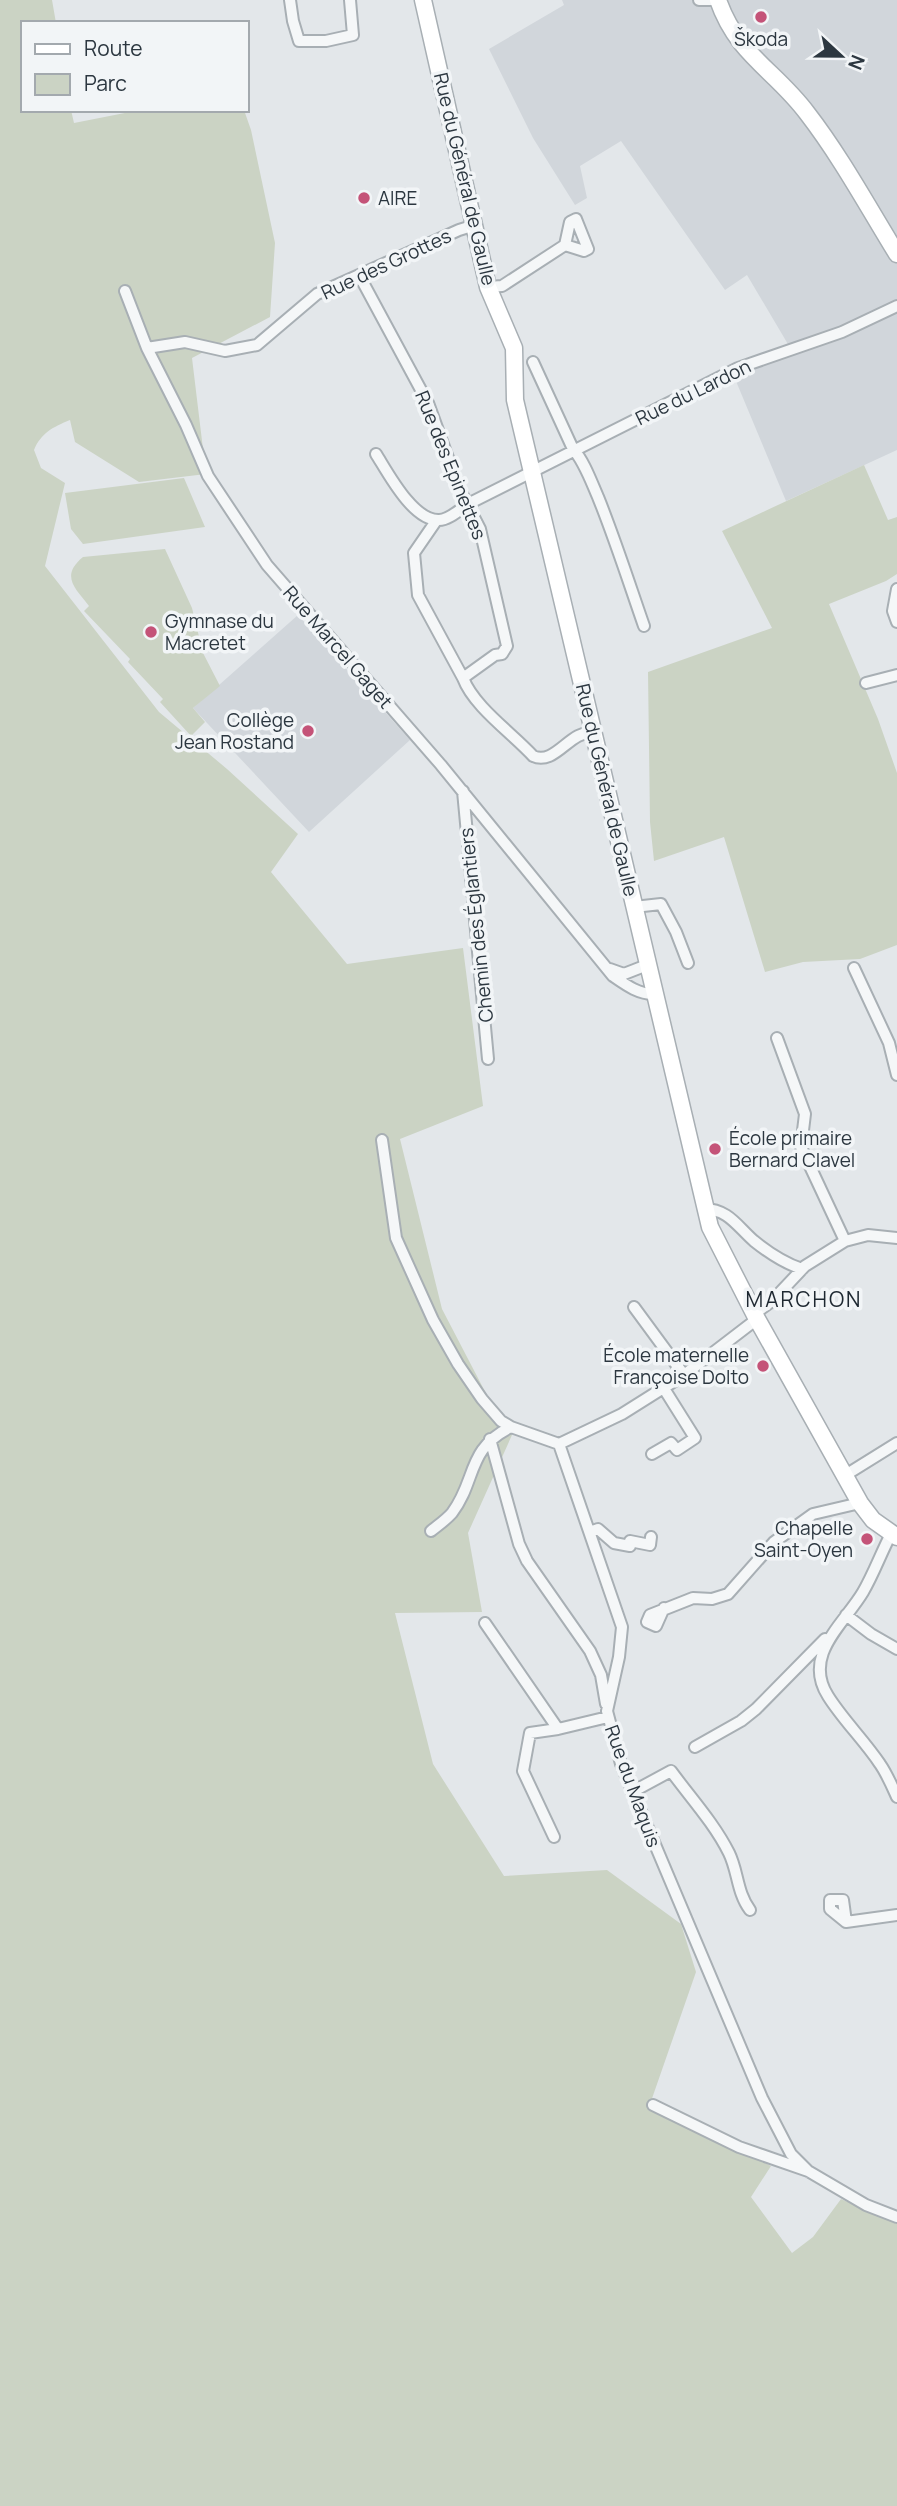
<svg xmlns="http://www.w3.org/2000/svg" width="897" height="2506" viewBox="0 0 897 2506" font-family="Manrope,sans-serif">
  <style>
    .built { fill: #d1d6db }
    .green { fill: #cbd3c4 }
    .lines { fill: none; stroke-linecap: round; stroke-linejoin: round }
    .street-casing { stroke: #a8afb4; stroke-width: 14 }
    .secondary-casing { stroke: #a8afb4; stroke-width: 19 }
    .street { stroke: #f5f7f8; stroke-width: 10 }
    .secondary { stroke: #fff; stroke-width: 16 }
    .poi-dot { fill: #c45378; stroke: #f2f5f7; stroke-width: 2.5 }
    .labels { text-anchor: middle; dominant-baseline: central; stroke-width: 7; stroke-linejoin: round; paint-order: stroke }
    .poi-label { font-size: 19px; fill: #2c3740; stroke: #f2f5f7; text-anchor: start }
    .street-label { font-size: 19px; fill: #2c3740; stroke: #f2f5f7 }
    .neighbourhood-label { font-size: 21px; letter-spacing: 2px; fill: #1e2831; stroke: #f2f5f7 }
  </style>
  <rect width="100%" height="100%" fill="#e3e7ea"/>
  <path class="built" d="M562 0H897V450L786 501 733 374 792 351 747 275 725 290 621 141 580 166 587 198 575 205 533 138 489 49 564 5Z
    M298 615 410 740 309 832 193 708Z"/>
  <path class="green" d="M0 0H52L56 23H23V110H71L74 123 140 110H244L251 130 275 243 270 317 192 358 206 474 139 482 75 442 70 420C53 427 41 433 34 450L41 468 65 483 45 566 159 712 227 769 298 834 271 872 347 964 463 948 483 1106 400 1139 442 1309 492 1405 516 1426 468 1533 482 1612 395 1613 433 1764 504 1876 607 1870 681 1924 696 1972 648 2110 679 2121 771 2166 751 2197 792 2253 813 2237 841 2199 897 2224V2506H0Z
    M864 465 888 520 897 517V574L886 581 829 604 878 719 897 773V945L860 959 803 962 765 972 724 837 654 861 650 822 648 672 772 628 722 531Z
    M184 478 205 527 83 544 71 529 65 493Z
    M165 549 192 608 203 653 220 686 193 708 205 722 191 736 160 702 163 699 128 662 130 659 84 611 89 606C75 588 60 576 83 557Z"/>
  <g class="lines">
    <g class="street-casing">
      <path id="street" d="M290 0 293 21 299 41H326L353 35 350 0
        M699 0H718
        M359 275 428 403 459 488 480 529 507 646 502 654 495 655 463 678C474 707 512 733 533 756 550 764 563 744 578 736 583 734 588 732 593 730
        M488 287 502 286 565 245 570 222 576 219 588 249 584 251 565 245
        M125 291 147 348 186 425 208 476 267 565 441 765 613 976C626 985 638 994 654 994
        M147 348 185 342 225 351 257 345 317 294 459 230 475 225
        M533 362 573 449C584 461 591 481 598 497 615 539 629 583 644 626
        M376 454C388 473 413 521 439 520 449 520 459 510 468 504L738 368 842 332 897 306
        M436 521 414 553 418 595 463 678
        M897 589 893 611 897 622
        M866 683 897 675
        M463 791 488 1059
        M634 907 661 904 676 932 688 963
        M854 968 889 1043 897 1075
        M610 969 624 974 647 965
        M777 1038 805 1114 801 1147 845 1241
        M382 1140 396 1238 433 1320 458 1364 482 1399 501 1421 511 1427 559 1444
        M704 1209C728 1209 737 1226 754 1241 769 1253 784 1263 802 1269
        M634 1307 684 1375
        M754 1314 772 1301 805 1266 845 1241 868 1235 897 1238
        M757 1319 684 1375 622 1414 559 1444 622 1627 619 1657 607 1711 621 1764 762 2098 791 2154 808 2171
        M490 1439 519 1544 527 1561 590 1651 601 1675 606 1704
        M652 1454 671 1443 677 1450 695 1438 663 1387
        M844 1476 897 1443
        M431 1531C437 1526 446 1520 452 1513 477 1480 466 1449 511 1427
        M590 1532 598 1529 614 1543 630 1546V1541L650 1545 651 1537
        M891 1534C881 1553 874 1573 863 1592 844 1624 802 1655 828 1696 843 1720 864 1740 880 1764 887 1774 892 1786 897 1797
        M664 1608 656 1626 647 1622 650 1615 693 1598 712 1599 728 1594 774 1542 813 1514 860 1503
        M846 1615 871 1634 897 1649
        M485 1623 558 1729 608 1717
        M695 1747 741 1721 756 1709 825 1639
        M632 1792 671 1771C690 1797 714 1823 729 1853 738 1871 737 1893 750 1910
        M554 1837 523 1771 530 1733 558 1729
        M846 1922 843 1900H830V1909L846 1922 897 1915
        M653 2105 739 2147 808 2171 866 2205 897 2217"/>
    </g>
    <g class="secondary-casing">
      <path id="secondary" d="M423 0 488 287 514 348 515 400 710 1227 757 1319 860 1503 873 1520 897 1537
        M718 0C737 55 775 70 807 113 841 157 868 207 897 254"/>
    </g>
    <use href="#street" class="street"/>
    <use href="#secondary" class="secondary"/>
  </g>
  <g class="poi-dot">
    <circle cx="761" cy="17" r="7"/>
    <circle cx="364" cy="198" r="7"/>
    <circle cx="151" cy="632" r="7"/>
    <circle cx="308" cy="731" r="7"/>
    <circle cx="715" cy="1149" r="7"/>
    <circle cx="763" cy="1366" r="7"/>
    <circle cx="867" cy="1539" r="7"/>
  </g>
  <g class="labels">
    <g class="poi-label">
      <text x="761" y="39" text-anchor="middle">Škoda</text>
      <text x="378" y="198">AIRE</text>
      <text x="165" y="621">Gymnase du<tspan x="165" dy="22">Macretet</tspan></text>
      <text x="294" y="720" text-anchor="end">Collège<tspan x="294" dy="22">Jean Rostand</tspan></text>
      <text x="729" y="1138">École primaire<tspan x="729" dy="22">Bernard Clavel</tspan></text>
      <text x="749" y="1355" text-anchor="end">École maternelle<tspan x="749" dy="22">Françoise Dolto</tspan></text>
      <text x="853" y="1528" text-anchor="end">Chapelle<tspan x="853" dy="22">Saint-Oyen</tspan></text>
    </g>
    <g class="street-label">
      <text transform="translate(465 179) rotate(77)">Rue du Général de Gaulle</text>
      <text transform="translate(386 264) rotate(-25)">Rue des Grottes</text>
      <text transform="translate(693 392) rotate(-26)">Rue du Lardon</text>
      <text transform="translate(451 465) rotate(68)">Rue des Epinettes</text>
      <text transform="translate(338 647) rotate(49)">Rue Marcel Gaget</text>
      <text transform="translate(607 790) rotate(77)">Rue du Général de Gaulle</text>
      <text transform="translate(476 925) rotate(-96)">Chemin des Églantiers</text>
      <text transform="translate(633 1786) rotate(70)">Rue du Maquis</text>
    </g>
    <g class="neighbourhood-label">
      <text x="804" y="1299">MARCHON</text>
    </g>
  </g>
  <rect x="21" y="21" width="228" height="91" fill="#f2f5f7" stroke="#a3a9ae" stroke-width="2"/>
  <rect x="35" y="44" width="35" height="10" fill="#ffffff" stroke="#a3a9ae" stroke-width="2"/>
  <text x="84" y="56" font-size="21" fill="#2c3740">Route</text>
  <rect x="35" y="74" width="35" height="21" fill="#cbd3c4" stroke="#a3a9ae" stroke-width="2"/>
  <text x="84" y="91" font-size="21" fill="#2c3740">Parc</text>
  <g transform="translate(841 56) rotate(112)" stroke="#f2f5f7" stroke-width="5" paint-order="stroke">
  <path d="M0-5L12 26L0 18L-12 26Z" fill="#2c3740"/>
  <text y="-10" font-size="19" font-weight="bold" text-anchor="middle" fill="#2c3740">N</text>
  </g>
</svg>
